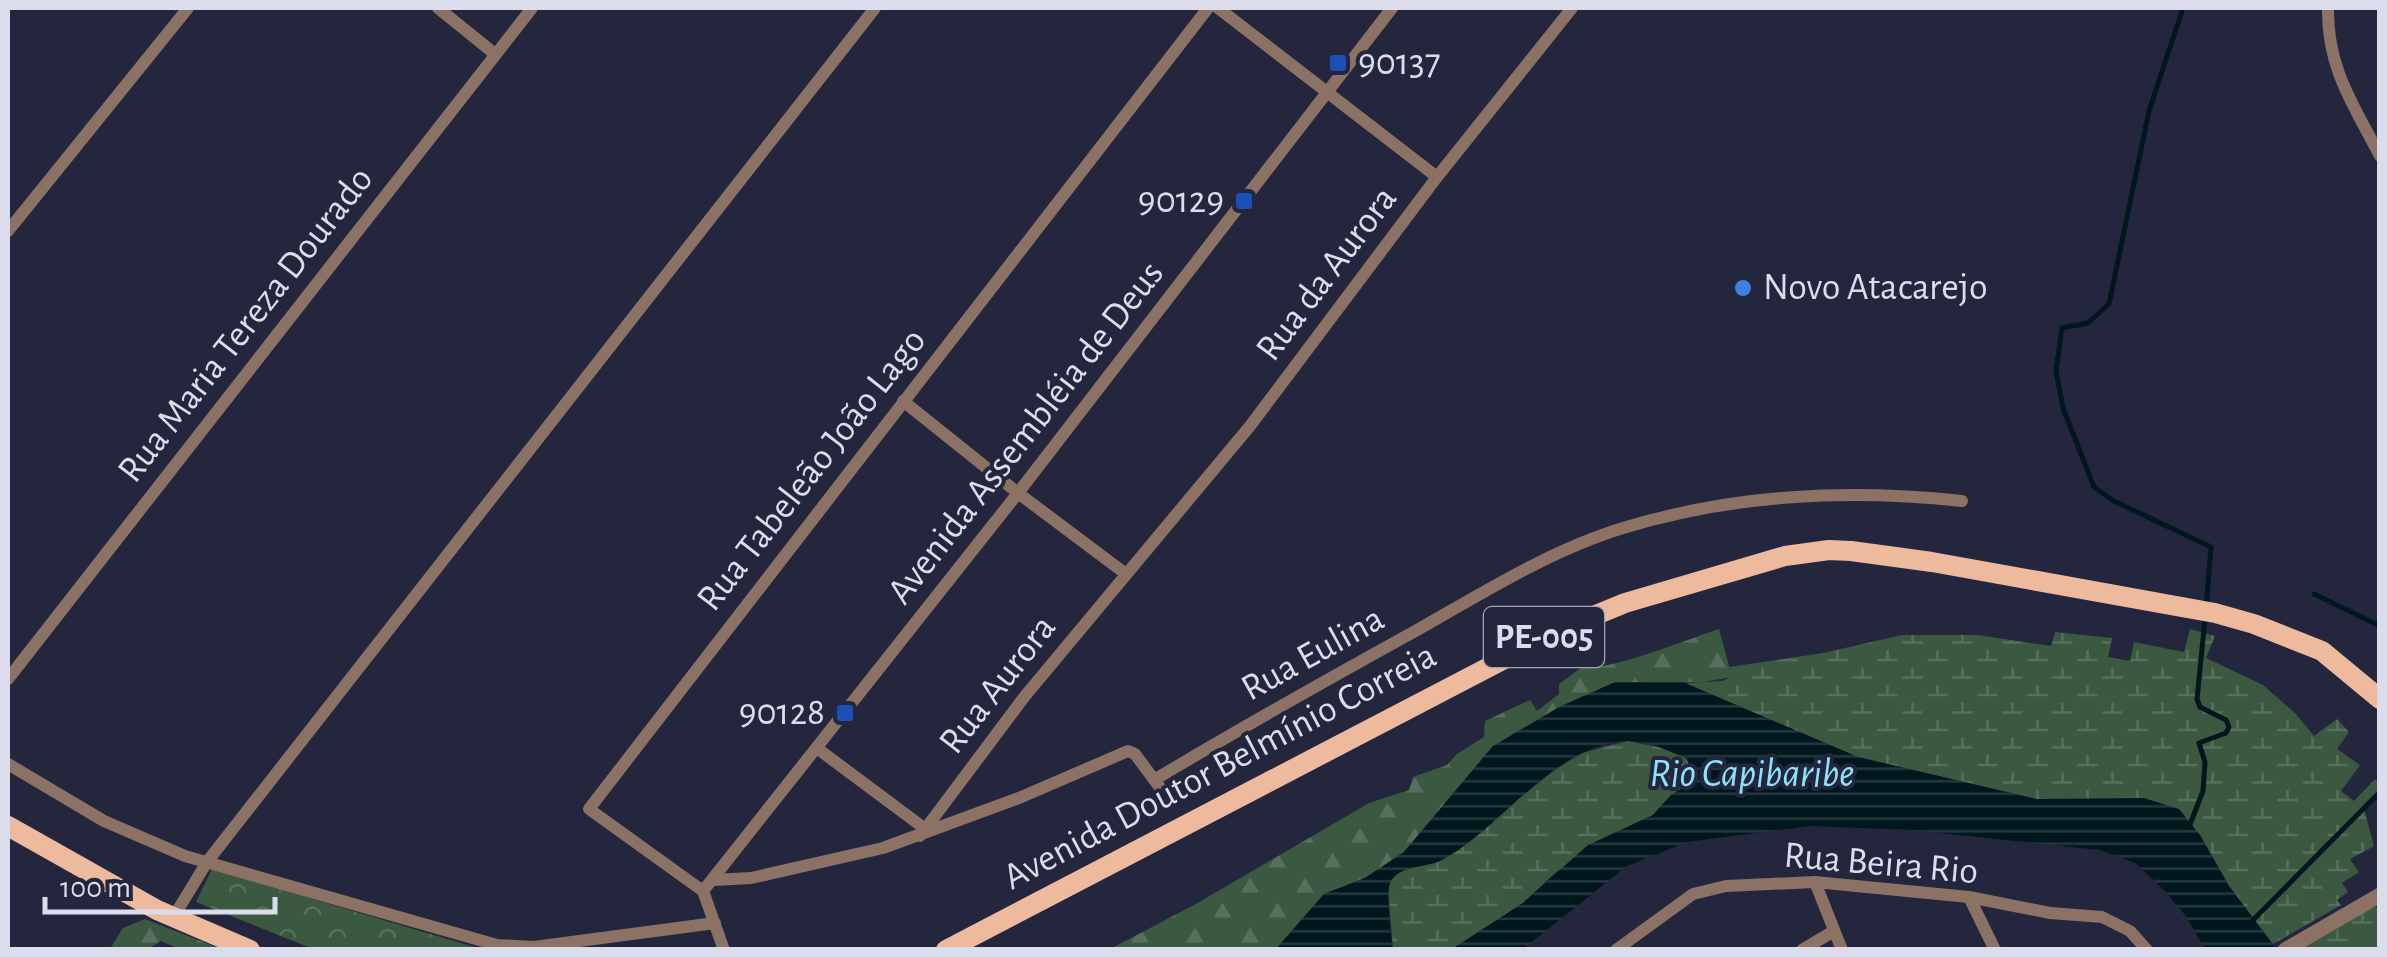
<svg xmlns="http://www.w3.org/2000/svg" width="2387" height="957" viewBox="0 0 2387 957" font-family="'Alegreya Sans',sans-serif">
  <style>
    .forest { fill: url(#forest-firs) }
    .wetland { fill: url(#wetland-marsh) }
    .park { fill: url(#park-crowns) }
    .water { fill: url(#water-rules) }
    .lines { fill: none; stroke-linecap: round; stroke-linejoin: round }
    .stream { stroke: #00171e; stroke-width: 5 }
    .minor { stroke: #8b7264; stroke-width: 12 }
    .tertiary { stroke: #8b7264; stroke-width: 15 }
    .primary { stroke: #eeba9e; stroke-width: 20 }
    .transit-dot { fill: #1a4fb4; stroke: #24263e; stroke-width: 4 }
    .shop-dot { fill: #3f7fe0; stroke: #24263e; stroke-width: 4 }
    .labels { text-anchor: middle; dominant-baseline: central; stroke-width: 8; stroke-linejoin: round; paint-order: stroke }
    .shield { fill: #24263e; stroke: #a4a6b8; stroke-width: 2.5 }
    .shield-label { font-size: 35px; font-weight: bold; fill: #dbdded }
    .poi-label { font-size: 38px; fill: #dbdded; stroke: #24263e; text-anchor: start }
    .street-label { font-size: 38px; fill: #dbdded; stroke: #24263e }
    .water-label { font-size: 40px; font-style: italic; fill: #8be4fb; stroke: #24263e }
  </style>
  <defs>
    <pattern id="forest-firs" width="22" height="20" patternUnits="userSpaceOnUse" patternTransform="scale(2.5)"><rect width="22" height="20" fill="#3a5940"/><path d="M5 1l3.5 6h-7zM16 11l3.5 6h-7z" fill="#56705c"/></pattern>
    <pattern id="wetland-marsh" width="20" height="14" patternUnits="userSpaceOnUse" patternTransform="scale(2.5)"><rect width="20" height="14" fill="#3a5940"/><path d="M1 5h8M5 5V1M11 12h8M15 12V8" fill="none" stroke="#56705c"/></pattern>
    <pattern id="park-crowns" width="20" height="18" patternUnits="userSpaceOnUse" patternTransform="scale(2.5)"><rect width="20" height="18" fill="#3a5940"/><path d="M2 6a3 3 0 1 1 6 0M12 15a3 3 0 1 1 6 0" fill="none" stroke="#56705c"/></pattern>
    <pattern id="water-rules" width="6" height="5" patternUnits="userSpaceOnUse" patternTransform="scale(2.5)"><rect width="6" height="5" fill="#00171e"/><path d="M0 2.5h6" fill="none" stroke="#25383f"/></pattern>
  </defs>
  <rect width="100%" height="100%" fill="#24263e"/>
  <path class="forest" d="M1719 629 1732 677 1703 682H1615L1493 746 1404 852 1365 878 1324 894 1276 949 1108 950 1194 905 1369 803 1409 790 1413 777 1447 765 1457 754 1484 737 1485 721 1530 700 1537 711 1559 694V684L1582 667C1608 672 1688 639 1719 629Z
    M145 919 221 949H179L161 941 148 949H110L123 928Z"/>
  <path class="wetland" d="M2190 629 2215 636 2206 658 2263 685 2296 714 2314 736 2337 719 2349 732 2337 749 2360 765 2341 791 2354 801 2375 779 2379 783V791L2363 805 2374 846 2350 859 2359 872 2342 883 2348 892 2337 900 2341 905 2273 944 2229 886 2200 835 2087 801 2037 799 1858 757 1685 683 1722 681 1731 677 1729 667 1823 653 1902 635H1978L2051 646 2055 632 2112 638 2108 657 2130 661 2134 642 2184 652Z
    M1627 741 1659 747 1686 758 1694 773 1692 782 1671 795 1653 815 1556 872 1523 903 1452 949H1393L1388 888 1392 877 1404 870 1440 861 1556 769 1582 753Z
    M2373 905 2379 909V949L2295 950Z"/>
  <path class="park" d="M212 869 481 949H313L196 902Z"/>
  <path class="water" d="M1615 682 1685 683 1858 757 2036 799 2144 798 2179 809 2200 835 2229 886 2276 949H2205L2185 915 2164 890 2135 863 2100 850 1911 830 1810 826 1687 842 1627 866 1523 949H1452L1523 903 1588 845 1653 815 1671 795 1692 782 1694 773 1686 758C1669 751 1646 740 1627 741 1551 745 1501 830 1440 861 1424 868 1401 865 1391 881 1385 890 1391 936 1393 949H1276L1324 894 1365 878 1404 852 1493 746 1559 707Z"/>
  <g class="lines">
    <path class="stream" d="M2183 8 2149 111 2109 304 2088 323 2062 328 2056 371 2063 408 2094 487 2112 500 2211 547 2206 608
      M2314 594 2380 626
      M2189 827 2203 791 2205 762 2199 743 2226 733 2229 727 2226 720 2200 707 2197 699 2205 619
      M2251 922 2380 792"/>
    <path class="minor" d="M438 8 495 54
      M1218 8 1437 177
      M2328 8C2327 68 2353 104 2380 156
      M8 231 188 8
      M903 401 1018 493 1126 574
      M8 679 532 8
      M818 749 924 828
      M8 764 104 821 185 856 497 945 534 947 715 923
      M1154 780C1241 728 1330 678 1419 629 1484 592 1551 550 1623 528 1735 494 1847 489 1962 501
      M920 836 1025 696 1250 426 1437 177 1572 8
      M714 880 751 878 883 848 1019 798 1128 751 1135 754 1164 793
      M1815 882 1842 950
      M703 891 1018 493 1392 8
      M1969 897 1995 950
      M173 918 207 862 875 8
      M724 950 703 891 589 809 1208 8
      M1616 950 1693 894 1726 886 1815 882 1969 897 2050 913 2102 917 2130 931 2147 950
      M1802 950 1834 931"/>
    <path class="tertiary" d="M2285 950 2380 895"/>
    <path class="primary" d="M8 826 157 910 250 950
      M946 950 1562 629 1625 603 1785 556 1829 550 1851 551 1932 562 2215 613 2254 624 2322 651 2380 699"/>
  </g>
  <g class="transit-dot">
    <rect x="1328" y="53" width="20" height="20" rx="5"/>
    <rect x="1234" y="191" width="20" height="20" rx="5"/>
    <rect x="835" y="703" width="20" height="20" rx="5"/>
  </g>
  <circle class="shop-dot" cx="1743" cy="288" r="10"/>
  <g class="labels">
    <rect class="shield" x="1484" y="607" width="120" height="60" rx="8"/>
    <g class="shield-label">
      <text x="1544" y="637">PE-005</text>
    </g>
    <g class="poi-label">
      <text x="1358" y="63">90137</text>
      <text x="1224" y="201" text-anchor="end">90129</text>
      <text x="1763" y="288">Novo Atacarejo</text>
      <text x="825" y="713" text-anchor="end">90128</text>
    </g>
    <g class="street-label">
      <text transform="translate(1327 274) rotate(-53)">Rua da Aurora</text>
      <text transform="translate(246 325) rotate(-52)">Rua Maria Tereza Dourado</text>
      <text transform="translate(1026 433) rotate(-52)">Avenida Assembléia de Deus</text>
      <text transform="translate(812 470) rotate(-52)">Rua Tabeleão João Lago</text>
      <text transform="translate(1313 654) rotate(-29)">Rua Eulina</text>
      <text transform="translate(998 685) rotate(-52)">Rua Aurora</text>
      <text transform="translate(1220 767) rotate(-28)">Avenida Doutor Belmínio Correia</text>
      <text transform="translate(1881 864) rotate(5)">Rua Beira Rio</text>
    </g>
    <g class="water-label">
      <text x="1752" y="774">Rio Capibaribe</text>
    </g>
  </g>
  <rect width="2387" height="957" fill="none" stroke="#dbdded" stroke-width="20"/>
  <path d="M45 897v15h230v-15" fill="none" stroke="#dbdded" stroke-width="5"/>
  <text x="60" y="897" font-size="30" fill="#dbdded" stroke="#24263e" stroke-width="8" paint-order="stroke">100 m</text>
</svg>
